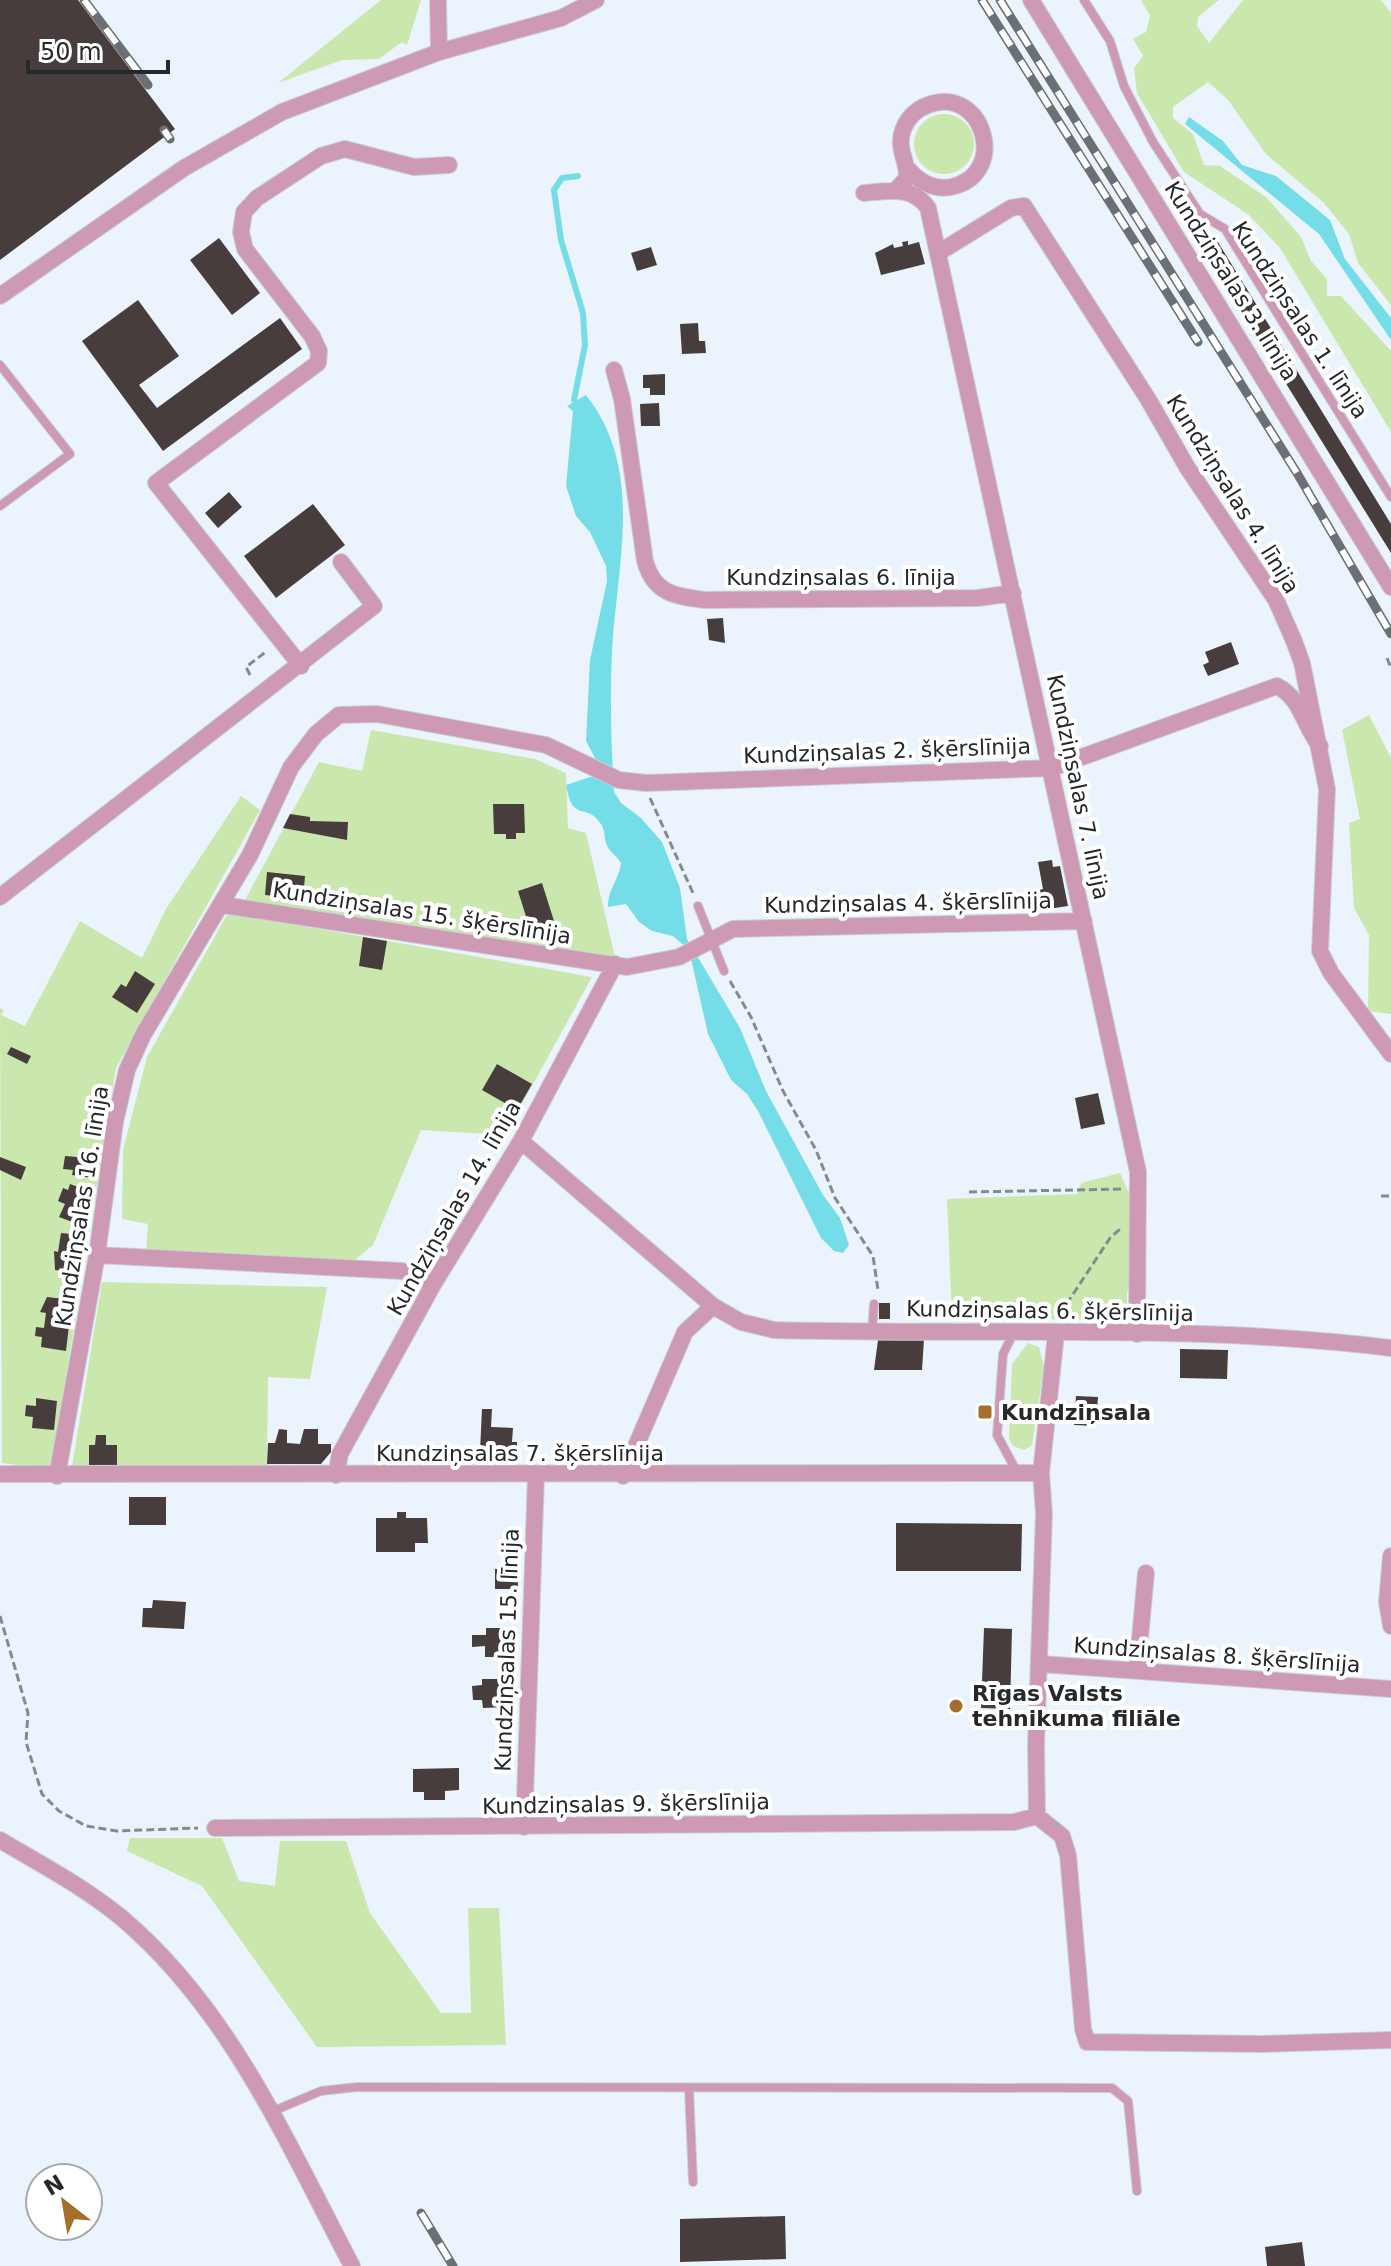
<svg xmlns="http://www.w3.org/2000/svg" width="1391" height="2266" viewBox="0 0 1391 2266" font-family="'DejaVu Sans',sans-serif">
  <style>
    .green { fill: #cae7ad }
    .water { fill: #74dde7 }
    .lines { fill: none; stroke-linecap: round; stroke-linejoin: round }
    .stream { stroke: #74dde7; stroke-width: 6 }
    .building { fill: #473d3c }
    .lane-casing { stroke: #c8cfd7; stroke-width: 10 }
    .street-casing { stroke: #c8cfd7; stroke-width: 18 }
    .path { stroke: #848a8f; stroke-width: 3; stroke-dasharray: 8 4; stroke-linecap: butt }
    .lane { stroke: #ce99b2; stroke-width: 8 }
    .street { stroke: #ce99b2; stroke-width: 16 }
    .rail-casing { stroke: #6b7075; stroke-width: 9 }
    .rail { stroke: #fff; stroke-width: 6; stroke-dasharray: 18; stroke-linecap: butt }
    .poi-dot { fill: #a66e2b; stroke: #fff; stroke-width: 3 }
    .labels { text-anchor: middle; dominant-baseline: central; stroke-width: 8; stroke-linejoin: round; paint-order: stroke }
    .street-label { font-size: 22px; fill: #26292c; stroke: #fff }
    .poi-label { font-size: 22px; font-weight: bold; fill: #26292c; stroke: #fff; text-anchor: start }
  </style>
  <rect width="100%" height="100%" fill="#ebf4fc"/>
  <path class="green" d="M381 0H421L407 45 402 42 379 59 342 60 278 83Z
    M1141 0H1219L1198 17 1197 26 1209 43 1243 0H1381L1391 13V305L1358 263 1349 234 1324 203 1266 154 1228 100 1208 82 1173 107V118L1193 134 1204 165 1220 166 1266 197 1301 237 1311 261 1327 279V296H1341L1391 351V432L1280 248 1249 215 1184 172 1137 93 1134 68 1143 56 1133 39 1146 32 1150 16Z
    M914 144a30 30 0 1 1 60 0a30 30 0 1 1-60 0Z
    M1369 715 1391 758V1014L1368 1011 1369 935 1354 908 1349 823 1360 819 1342 730Z
    M371 730 535 759 566 773 568 828 586 833 615 957 244 902 319 762 362 771Z
    M241 796 260 810 116 1068 51 1469 2 1463 0 1008 4 1010 1 1015 25 1026 80 921 142 958 166 909Z
    M228 913 592 977 505 1135 421 1130 373 1245 350 1264 146 1252 148 1224 122 1219 123 1150 147 1057Z
    M1120 1173 1128 1191H1135L1133 1287 1127 1291V1305L1119 1313 1101 1311 1090 1319 952 1320 947 1199 1077 1194 1081 1183Z
    M102 1282 327 1287 310 1379 268 1377 267 1466 72 1467Z
    M1028 1343 1039 1347 1044 1367 1032 1445 1024 1450 1013 1446 1009 1438 1012 1364Z
    M130 1838H222L239 1881 275 1886 280 1841H346L370 1913 441 2013H471L468 1908H499L506 2045 317 2047 202 1886 127 1851Z"/>
  <path class="water" d="M1189 117 1223 141 1242 165 1276 176 1330 220 1345 259 1391 318V340L1319 234 1185 124Z
    M586 395C645 470 617 563 612 650 610 696 611 745 614 792L621 803 641 818 662 842 680 888 687 939 740 1028 766 1091 823 1195 840 1218 849 1245 843 1253 834 1251 821 1238 758 1111 747 1094 731 1080 708 1034 689 950 673 936 652 931 639 922 626 904 608 907C607 891 619 880 621 863 617 856 608 851 606 843 604 837 605 830 601 824 586 801 573 825 566 785L593 776 597 762 586 741 590 660 607 581 606 566 590 532 576 516 566 486 573 411 567 406Z"/>
  <g class="lines">
    <path class="stream" d="M574 400 585 345 583 313 561 240 554 190 562 178 578 176"/>
  </g>
  <path class="building" d="M0 0H78L175 129 0 260Z
    M1213 234 1391 524V553L1199 243Z
    M219 238 260 293 232 315 190 260Z
    M908 241V245L919 242 925 264 881 275 875 253 893 244 894 248 903 246 902 242Z
    M651 247 657 265 637 271 631 253Z
    M138 300 179 356 139 385 157 408 280 318 302 349 163 451 82 341Z
    M698 323 699 341H705L706 353 682 354 680 324Z
    M665 374V395H650V388H643V375Z
    M659 403 660 426H641L640 404Z
    M229 492 242 507 218 528 205 513Z
    M313 504 345 545 276 598 244 556Z
    M723 618 725 643 709 640 707 619Z
    M1231 642 1239 664 1208 676 1203 665 1209 662 1205 652Z
    M493 804H524L525 833H516V839H506V834H494Z
    M290 814 310 817V821L348 822 347 840 283 828Z
    M1052 860 1053 867 1060 866 1068 906 1048 909 1045 899 1037 900 1035 891 1043 889 1038 862Z
    M267 872 305 876 303 899 265 895Z
    M542 883 554 921 530 929 518 891Z
    M363 937 387 941 382 970 359 966Z
    M135 971 155 984 137 1013 112 997 121 984 126 987Z
    M11 1047 31 1056 27 1064 7 1054Z
    M497 1064 532 1084 517 1110 482 1090Z
    M1098 1093 1105 1124 1081 1129 1075 1098Z
    M78 1152 96 1154 93 1178 72 1175 73 1170 63 1169 65 1156 77 1157Z
    M0 1157 26 1167 21 1180 0 1170Z
    M70 1184 96 1194 83 1226 59 1217 65 1204 58 1201 63 1188 68 1190Z
    M61 1233 81 1235 76 1273 55 1270 54 1251 58 1252Z
    M47 1297 72 1300 66 1351 41 1347 42 1337 35 1336 36 1327 44 1328 46 1313 40 1312Z
    M879 1303H890V1319H879Z
    M924 1339 922 1370H874L878 1340Z
    M1180 1349 1228 1350 1227 1379 1180 1378Z
    M1076 1396 1098 1397 1096 1426 1074 1425Z
    M36 1398 57 1401 54 1430 32 1428 33 1417 25 1416 26 1405 36 1406Z
    M482 1409H492L491 1427 513 1428 512 1442H517V1460H498V1452L480 1451Z
    M279 1429 287 1430V1443L300 1444 304 1429H318V1444H331V1452L321 1464H267L268 1443H275Z
    M96 1435H106V1445H117V1468L89 1467V1445H95Z
    M129 1497H166V1525H129Z
    M397 1512H406V1518H427L428 1543H415V1552H376V1518H397Z
    M896 1523 1022 1524 1021 1571H896Z
    M518 1568V1589H495V1569Z
    M153 1600 186 1602 184 1629 142 1627 143 1608H152Z
    M486 1628H511V1634H516L517 1657H485V1646L472 1647V1635H486Z
    M984 1628 1012 1629 1010 1709 981 1708Z
    M482 1679H506L507 1707 483 1708 482 1700H473L472 1686 482 1685Z
    M459 1768V1790L445 1791V1800H424V1792H413V1769Z
    M785 2216 786 2259 680 2262V2219Z
    M1302 2242 1305 2266H1267L1265 2247Z"/>
  <g class="lines">
    <g class="lane-casing">
      <path id="lane" d="M1084 0 1110 41 1124 86 1153 142 1200 214 1225 229 1391 497
        M0 365 70 454 0 506
        M698 906 724 971
        M872 1331 874 1304
        M1014 1332 1003 1354 997 1435 1017 1472
        M689 2089 693 2182
        M271 2112 321 2091 357 2087 1112 2088 1128 2101 1137 2191"/>
    </g>
    <g class="street-casing">
      <path id="street" d="M438 0 439 52
        M1031 0 1391 587
        M896 190 907 178C908 161 896 148 903 130 907 118 917 109 928 105 984 84 1010 175 951 187 934 190 919 182 908 169
        M864 193C888 191 912 185 928 208L1138 1172 1137 1334
        M938 253 1011 208 1024 206 1148 399 1187 467 1276 600 1294 641 1302 663 1327 789 1320 951 1331 973 1391 1054
        M0 296 184 168 282 112 439 52 561 18 596 0
        M614 370 622 399 645 561C654 594 675 596 705 600L978 598 1013 593
        M301 666 156 483 318 363 319 351 312 336 245 249 241 232 244 212 257 198 321 156 345 149 414 167 449 165
        M0 897 374 606 341 562
        M223 905 627 967 679 957 733 929 1084 921
        M521 1141 713 1306 741 1322 774 1330C979 1336 1187 1323 1391 1348
        M97 1255 402 1271 434 1283
        M0 1474 1041 1473
        M336 1475 340 1454 434 1283 521 1141 615 964
        M57 1476 97 1255 115 1122 127 1070 143 1035 250 855 291 767 316 734 339 715 377 714 546 745 619 780 646 783 1052 768 1277 686C1302 699 1303 725 1320 746
        M623 1476 685 1332 713 1306
        M1391 1556 1387 1602 1391 1626
        M1041 1664 1391 1689
        M1137 1670 1146 1573
        M1037 1816 1062 1836 1068 1855 1083 2029 1087 2042 1264 2044 1391 2040
        M1037 1816 1036 1745 1044 1513 1041 1473 1056 1334
        M524 1827 536 1475
        M215 1828 1014 1822 1037 1816
        M0 1840C42 1865 86 1888 123 1919 231 2011 287 2143 352 2266"/>
    </g>
    <path class="path" d="M1387 658 1391 668
      M250 675 246 667 267 651
      M650 798 693 893
      M730 981 751 1017 783 1091 816 1150 835 1198 873 1256 878 1290
      M969 1192 1123 1189
      M1381 1196H1391
      M1060 1314 1110 1238 1120 1229
      M0 1616 28 1713 26 1742 42 1794 59 1811 86 1826 117 1831 198 1828"/>
    <use href="#lane" class="lane"/>
    <use href="#street" class="street"/>
    <g class="rail-casing">
      <path id="rail" d="M84 0 148 85
        M982 0 1198 342
        M1000 0 1297 473 1391 634
        M164 130 170 139
        M421 2213 453 2266"/>
    </g>
    <use href="#rail" class="rail"/>
  </g>
  <g class="poi-dot">
    <rect x="977" y="1404" width="16" height="16" rx="4"/>
    <circle cx="956" cy="1706" r="8"/>
  </g>
  <g class="labels">
    <g class="street-label">
      <text transform="translate(1231 281) rotate(58)">Kundziņsalas 3. līnija</text>
      <text transform="translate(1300 320) rotate(57)">Kundziņsalas 1. līnija</text>
      <text transform="translate(1233 494) rotate(58)">Kundziņsalas 4. līnija</text>
      <text x="841" y="577">Kundziņsalas 6. līnija</text>
      <text transform="translate(887 751) rotate(-2)">Kundziņsalas 2. šķērslīnija</text>
      <text transform="translate(1078 787) rotate(78)">Kundziņsalas 7. līnija</text>
      <text transform="translate(908 903) rotate(-1)">Kundziņsalas 4. šķērslīnija</text>
      <text transform="translate(422 913) rotate(9)">Kundziņsalas 15. šķērslīnija</text>
      <text transform="translate(82 1206) rotate(-81)">Kundziņsalas 16. līnija</text>
      <text transform="translate(454 1208) rotate(-60)">Kundziņsalas 14. līnija</text>
      <text transform="translate(1050 1311) rotate(1)">Kundziņsalas 6. šķērslīnija</text>
      <text x="520" y="1453">Kundziņsalas 7. šķērslīnija</text>
      <text transform="translate(507 1650) rotate(-88)">Kundziņsalas 15. līnija</text>
      <text transform="translate(1217 1655) rotate(4)">Kundziņsalas 8. šķērslīnija</text>
      <text transform="translate(626 1804) rotate(-1)">Kundziņsalas 9. šķērslīnija</text>
    </g>
    <g class="poi-label">
      <text x="1001" y="1412">Kundziņsala</text>
      <text x="972" y="1693">Rīgas Valsts<tspan x="972" dy="25">tehnikuma filiāle</tspan></text>
    </g>
  </g>
  <g transform="translate(64 2202) rotate(329)"><circle r="38" fill="#ffffff" stroke="#a8a9ab" stroke-width="2"/>
  <path d="M0-6L14 30L0 20L-14 30Z" fill="#a66e2b"/>
  <text y="-12" font-size="22" font-weight="bold" text-anchor="middle" fill="#26292c">N</text>
  </g>
  <path d="M28 60v12h140v-12" fill="none" stroke="#26292c" stroke-width="4"/>
  <text x="40" y="60" font-size="24" fill="#26292c" stroke="#ffffff" stroke-width="6" paint-order="stroke">50 m</text>
</svg>
